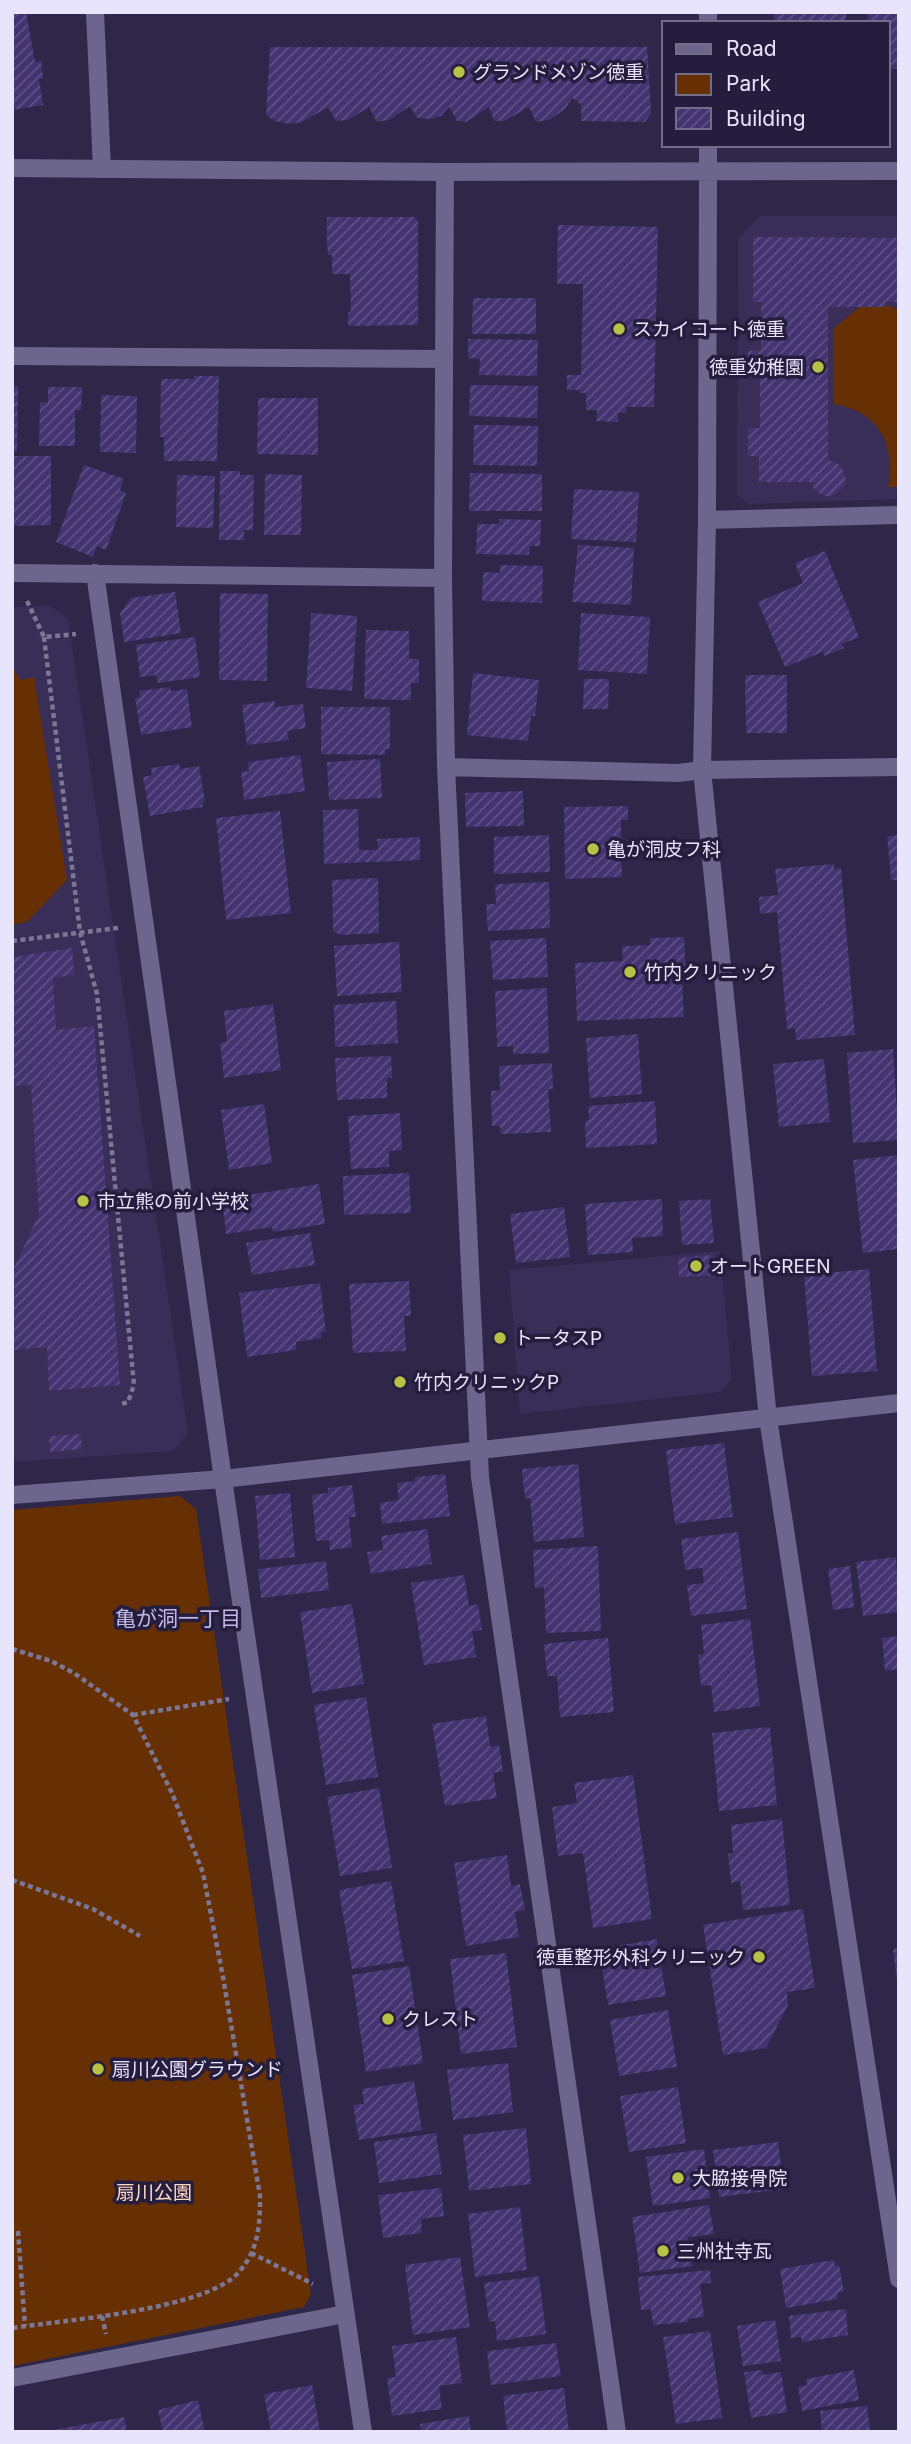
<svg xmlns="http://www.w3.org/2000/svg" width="911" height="2444" viewBox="0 0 911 2444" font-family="Inter,'Noto Sans JP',sans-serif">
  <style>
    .built { fill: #382e58 }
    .green { fill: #663004 }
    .building { fill: url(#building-hatch) }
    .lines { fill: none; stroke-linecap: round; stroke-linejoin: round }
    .path { stroke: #7c7794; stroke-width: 4.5; stroke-dasharray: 5 3.5; stroke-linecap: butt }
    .street { stroke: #6c658c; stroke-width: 18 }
    .secondary { stroke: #6c658c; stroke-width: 18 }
    .poi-dot { fill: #b9c046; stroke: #251d3e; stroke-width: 2.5 }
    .labels { text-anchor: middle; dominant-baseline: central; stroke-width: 7; stroke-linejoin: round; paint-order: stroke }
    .poi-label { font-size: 19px; fill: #e8e4fb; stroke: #251d3e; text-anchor: start }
    .park-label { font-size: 19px; fill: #ffd9c2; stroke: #251d3e }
    .neighbourhood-label { font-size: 21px; fill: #c0b9e5; stroke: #251d3e }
  </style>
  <defs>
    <pattern id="building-hatch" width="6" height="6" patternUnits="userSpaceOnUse" patternTransform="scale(1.75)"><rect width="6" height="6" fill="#433471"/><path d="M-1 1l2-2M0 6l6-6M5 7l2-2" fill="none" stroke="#5e5186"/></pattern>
  </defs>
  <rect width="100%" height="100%" fill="#2e2749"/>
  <path class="built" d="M760 216H899V499L749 504 737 495 738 239Z
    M51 606 68 619 188 1433 173 1451 12 1462V607Z
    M720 1251 732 1378 720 1392 520 1414 509 1270Z"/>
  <path class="green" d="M863 304H883L899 310V487H888C896 443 878 411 833 404V329Z
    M12 665 20 680 34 677 67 880 27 922 12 925Z
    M180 1496 196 1509 311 2294 304 2307 12 2366V1510Z"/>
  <path class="building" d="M12 12H26L35 62 41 61 43 78 39 79 43 105 12 110Z
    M774 12H846V23H774Z
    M868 12H899V69H888V23H868Z
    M270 47H647L651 113 645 122 581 121V104L572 98 565 109 549 120 536 122 529 107 504 121H494L489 107 466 122 457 121 449 107 441 116 429 119 417 118 410 106 389 120 377 122 369 107 348 120 336 121 328 107 302 122 289 124 275 121 266 115Z
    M327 217H414L418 222V325L348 326V313L351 311 350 274H332V255H328L327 243Z
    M558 225 658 227 654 407H626V413H618V422L596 421 597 410H586V393H579V390H567V375H581L583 284H557Z
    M753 237 899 238V302H885V307H828V460L837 463 842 468 846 481 843 487 832 496H825L819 493 814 489 812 482H759V456H748V428H760V377H747L748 351 761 350V302H753Z
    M473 298H536V334H472Z
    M468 339 538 340 537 376 479 375 480 359 468 358Z
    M194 376H219L217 461H164V437H160L161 379H193Z
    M470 385 538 386 537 418 469 416Z
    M12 386H18L17 452H12Z
    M48 387H82L81 410H75V446H39L40 402 48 403Z
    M101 395 137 396 136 453 100 452Z
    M258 398H318V455L257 454Z
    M474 425 538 426 537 466 473 465Z
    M12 456H51V525L12 526Z
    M84 465 124 479 120 490 126 493 106 550 97 546 93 557 56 542Z
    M220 471H240V475H254L253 530H244V540H219Z
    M470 473 542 474V511H469Z
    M265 474 302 475 301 535H264Z
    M177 475 215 476 213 528 176 527Z
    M574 489 639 492 636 542 571 539Z
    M499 519 541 520 540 546H530L529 555 476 554 477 524H499Z
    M578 545 634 548 631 605 572 602Z
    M825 551 859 637 842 644 844 648 824 656 823 652 785 667 758 602 803 583 795 563Z
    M500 565 543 566 542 603 482 601 483 572 500 573Z
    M175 592 181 633 124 642 120 613 131 598Z
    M220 593 268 594 267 681 219 680Z
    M311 613 357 616 352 691 306 688Z
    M581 613 650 617 647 674 578 670Z
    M366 630 409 631V659H419V683H411V700L364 699Z
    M195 637 200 677 158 683 156 675 140 677 136 645Z
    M473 673 539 680 535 716H531L528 741 467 735Z
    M745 675H787V733H746Z
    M584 679H609L608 709H583Z
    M170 687 171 691 187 689 192 727 141 735 135 698 140 697 139 691Z
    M275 701 274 707 303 704 306 728 287 731 289 740 247 745 242 705Z
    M321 707H390V749H385V755L321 754Z
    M300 755 305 791 244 800 241 772 249 771 248 762Z
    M380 759 382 798 329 800 327 762Z
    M179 764 180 769 199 766 205 802 202 803 203 807 150 816 143 777 152 775 151 768Z
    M523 791 524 826 466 827 465 793Z
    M628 806V820H621L622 877 565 879 564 807Z
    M358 809 359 850H378L377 839 420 837V860L324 864 323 810Z
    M280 811 291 913 226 920 216 818Z
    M549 835 550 872 494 874V837Z
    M899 835V880H891L887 836Z
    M834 864V869L841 868 855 1035 796 1040 795 1028 787 1029 777 912 760 914 759 897 778 895 775 869Z
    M378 878 379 933 340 935 333 931 332 880Z
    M549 882 550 928 488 931 486 904H496L495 884Z
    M684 937 686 982 682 981 684 1017 577 1021 575 963 623 961 622 946 650 945V938Z
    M546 938 548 977 493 980 490 941Z
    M399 942 402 992 337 996 334 946Z
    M72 948 74 975 53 978 56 1030 94 1026 120 1385 49 1391 47 1347 12 1350V1266H15L39 1214 31 1085 12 1086V957Z
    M547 988 549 1053 513 1054V1046L497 1047 495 991Z
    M396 1001 398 1043 335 1047 334 1005Z
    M273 1004 281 1070 224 1078 220 1043 227 1041 224 1011Z
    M638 1034 642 1094 590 1098 586 1038Z
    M893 1049 899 1140 853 1143 847 1053Z
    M391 1056 392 1078H387V1098L337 1100 335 1058Z
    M824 1059 830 1122 779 1127 773 1064Z
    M552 1063 553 1089H548L551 1132 501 1134 500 1126H492L491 1091 500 1090 499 1066Z
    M655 1101 657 1144 586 1148 585 1122 589 1119 588 1106Z
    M264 1104 272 1163 229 1170 221 1110Z
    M400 1113 402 1150 389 1151V1167L351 1169 348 1116Z
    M899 1155V1249L863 1253 853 1160Z
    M409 1173 411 1213 344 1215 343 1176Z
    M319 1184 325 1224 273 1232 272 1227 226 1234 222 1199Z
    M662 1199 663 1236 632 1238 633 1252 588 1255 585 1204Z
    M710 1199 714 1243 682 1245 679 1201Z
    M564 1207 570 1257 516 1263 510 1214Z
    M310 1233 315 1265 252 1275 246 1243Z
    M712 1255 714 1275 679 1277 678 1258Z
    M869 1269 877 1371 812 1376 804 1275Z
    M409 1281 411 1316H404L406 1351 353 1353 349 1284Z
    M320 1283 326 1332H321V1338L296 1342V1350L247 1357 239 1293Z
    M81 1434 82 1449 50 1452 49 1436Z
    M724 1443 733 1517 675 1524 666 1450Z
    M578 1464 584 1537 534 1542 530 1498 525 1499 522 1469Z
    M445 1474 450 1516 382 1524 380 1503 399 1500 397 1483 415 1481V1477Z
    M352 1485 356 1517H349L352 1547 330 1550 329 1540 316 1541 312 1495 328 1493V1488Z
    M290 1493 295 1557 260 1560 255 1496Z
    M427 1529 432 1564 371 1574 367 1552 383 1550 381 1536Z
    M738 1532 747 1609 691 1616 687 1585 704 1583 702 1568 685 1570 681 1539Z
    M598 1546 601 1631 546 1633 544 1587 535 1588 533 1550Z
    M896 1557 899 1612 863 1616 856 1562Z
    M326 1561 329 1590 261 1598 258 1569Z
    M850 1566 854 1607 833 1610 828 1569Z
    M464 1575 469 1606 478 1604 482 1630 472 1631 476 1657 424 1665 411 1583Z
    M352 1604 364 1684 312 1693 300 1612Z
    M750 1619 760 1706 714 1712 711 1685 701 1686 698 1655 704 1654 701 1625Z
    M899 1636V1669L885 1671 882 1638Z
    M608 1638 614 1712 560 1717 557 1676H547L544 1644Z
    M366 1697 378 1777 326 1785 314 1705Z
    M486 1716 490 1747 499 1745 503 1771 493 1773 497 1798 445 1806 432 1724Z
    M770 1727 777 1805 719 1811 712 1733Z
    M633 1775 652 1919 593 1928 583 1853 558 1856 552 1807 577 1803 574 1783Z
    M379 1788 392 1868 340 1876 327 1797Z
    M782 1819 790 1905 743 1910 740 1881 731 1883 728 1854 733 1853 731 1825Z
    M507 1855 511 1886 520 1884 525 1910 515 1912 519 1937 466 1946 454 1863Z
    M391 1881 404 1961 352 1969 339 1890Z
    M803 1909 815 1988 787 1992 788 2005 766 2048 723 2055 703 1925Z
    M657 1939 666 1996 608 2005 599 1949Z
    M899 1948V1981H897L893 1949Z
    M506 1953 517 2047 461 2054 450 1959Z
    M409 1966 423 2063 366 2072 352 1975Z
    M668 2010 677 2067 619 2076 610 2020Z
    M508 2063 513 2112 453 2120 447 2070Z
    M414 2081 422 2130 359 2140 353 2105 364 2104 362 2089Z
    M678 2087 686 2143 629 2152 620 2096Z
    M526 2128 531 2184 469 2191 463 2135Z
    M436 2133 442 2174 379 2183 374 2142Z
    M778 2142 784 2189 719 2197 713 2150Z
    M704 2149 710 2198 653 2206 646 2157Z
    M441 2188 444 2216 421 2219 422 2233 383 2238 378 2195Z
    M709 2205 714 2234 688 2237 692 2266 640 2273 632 2217Z
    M520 2207 527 2270 475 2277 468 2214Z
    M460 2257 470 2327 413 2335 405 2265Z
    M834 2260 835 2266 839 2265 844 2292 837 2293 838 2299 786 2308 780 2269Z
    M710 2270 711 2283 700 2284 704 2317 688 2319V2322L653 2325 651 2309 641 2310 638 2277Z
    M539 2276 546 2334 497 2341 495 2321 489 2322 484 2283Z
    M846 2309 848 2335 802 2342 801 2337 791 2338 789 2316Z
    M775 2320 781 2361 743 2366 737 2326Z
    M710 2331 722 2418 676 2424 663 2337Z
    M456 2337 462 2383 439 2386 442 2409 392 2416 387 2378 396 2377 392 2346Z
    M556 2343 561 2376 491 2385 487 2351Z
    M762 2370 763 2375 781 2372 787 2412 751 2418 744 2372Z
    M854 2370 859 2400 802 2411 798 2387 807 2385 806 2379Z
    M312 2385 320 2432H271L264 2394Z
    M564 2388 569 2432H507L503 2396Z
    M198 2400 205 2432H163L158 2410Z
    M867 2406 870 2432H822L820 2411Z
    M469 2416 471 2432H421L420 2424Z
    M124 2417 127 2432H54V2430Z"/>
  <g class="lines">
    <path class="path" d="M27 601 44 637 76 634
      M44 637 80 932 97 994 134 1385 128 1402 119 1405
      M12 941 118 928
      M12 1649 51 1661 74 1673 133 1715 172 1793 203 1873 223 1977 260 2196C260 2224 259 2249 239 2272 206 2310 64 2320 12 2328
      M133 1715 229 1699
      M12 1880 93 1909 140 1936
      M18 2231 25 2326
      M251 2253 313 2284
      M102 2316 106 2334"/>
    <path class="street" d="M95 12 102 169
      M708 12V23
      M708 170V145
      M445 172 443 578 446 767 480 1477 617 2432
      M12 356 443 359
      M707 520 899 515
      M12 573 443 578
      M95 573 223 1479 363 2432
      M446 767 678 773 702 770 899 767
      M12 1495 223 1479 899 1403
      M12 2378 345 2314"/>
    <path class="secondary" d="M12 168 445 172 899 171
      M708 170 707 520 702 770 768 1418 899 2279"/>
  </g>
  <g class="poi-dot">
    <circle cx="459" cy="72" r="7"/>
    <circle cx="619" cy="329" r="7"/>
    <circle cx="818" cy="367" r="7"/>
    <circle cx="593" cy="849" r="7"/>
    <circle cx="630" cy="972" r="7"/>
    <circle cx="83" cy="1201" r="7"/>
    <circle cx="696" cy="1266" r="7"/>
    <circle cx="500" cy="1338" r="7"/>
    <circle cx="400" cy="1382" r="7"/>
    <circle cx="759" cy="1957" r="7"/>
    <circle cx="388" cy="2019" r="7"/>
    <circle cx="98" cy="2069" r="7"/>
    <circle cx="678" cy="2178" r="7"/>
    <circle cx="663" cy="2251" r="7"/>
  </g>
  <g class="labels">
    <g class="poi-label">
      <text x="473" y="72">グランドメゾン徳重</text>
      <text x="633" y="329">スカイコート徳重</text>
      <text x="804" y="367" text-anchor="end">徳重幼稚園</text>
      <text x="607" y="849">亀が洞皮フ科</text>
      <text x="644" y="972">竹内クリニック</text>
      <text x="97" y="1201">市立熊の前小学校</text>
      <text x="710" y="1266">オートGREEN</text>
      <text x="514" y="1338">トータスP</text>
      <text x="414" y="1382">竹内クリニックP</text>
      <text x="745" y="1957" text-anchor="end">徳重整形外科クリニック</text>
      <text x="402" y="2019">クレスト</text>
      <text x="112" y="2069">扇川公園グラウンド</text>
      <text x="692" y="2178">大脇接骨院</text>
      <text x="677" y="2251">三州社寺瓦</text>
    </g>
    <g class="park-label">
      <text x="154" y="2192">扇川公園</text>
    </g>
    <g class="neighbourhood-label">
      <text x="178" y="1618">亀が洞一丁目</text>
    </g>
  </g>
  <rect width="911" height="2444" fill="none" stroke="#e8e4fb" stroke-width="28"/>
  <rect x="662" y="21" width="228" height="126" fill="#251d3e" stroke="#736d8a" stroke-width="2"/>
  <rect x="676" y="44" width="35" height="10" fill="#6c658c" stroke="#736d8a" stroke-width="2"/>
  <text x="726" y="56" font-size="21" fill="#e8e4fb">Road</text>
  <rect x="676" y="74" width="35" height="21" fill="#663004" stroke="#736d8a" stroke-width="2"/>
  <text x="726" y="91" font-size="21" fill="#e8e4fb">Park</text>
  <rect x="676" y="108" width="35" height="21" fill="url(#building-hatch)" stroke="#736d8a" stroke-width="2"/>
  <text x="726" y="126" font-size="21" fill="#e8e4fb">Building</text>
</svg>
